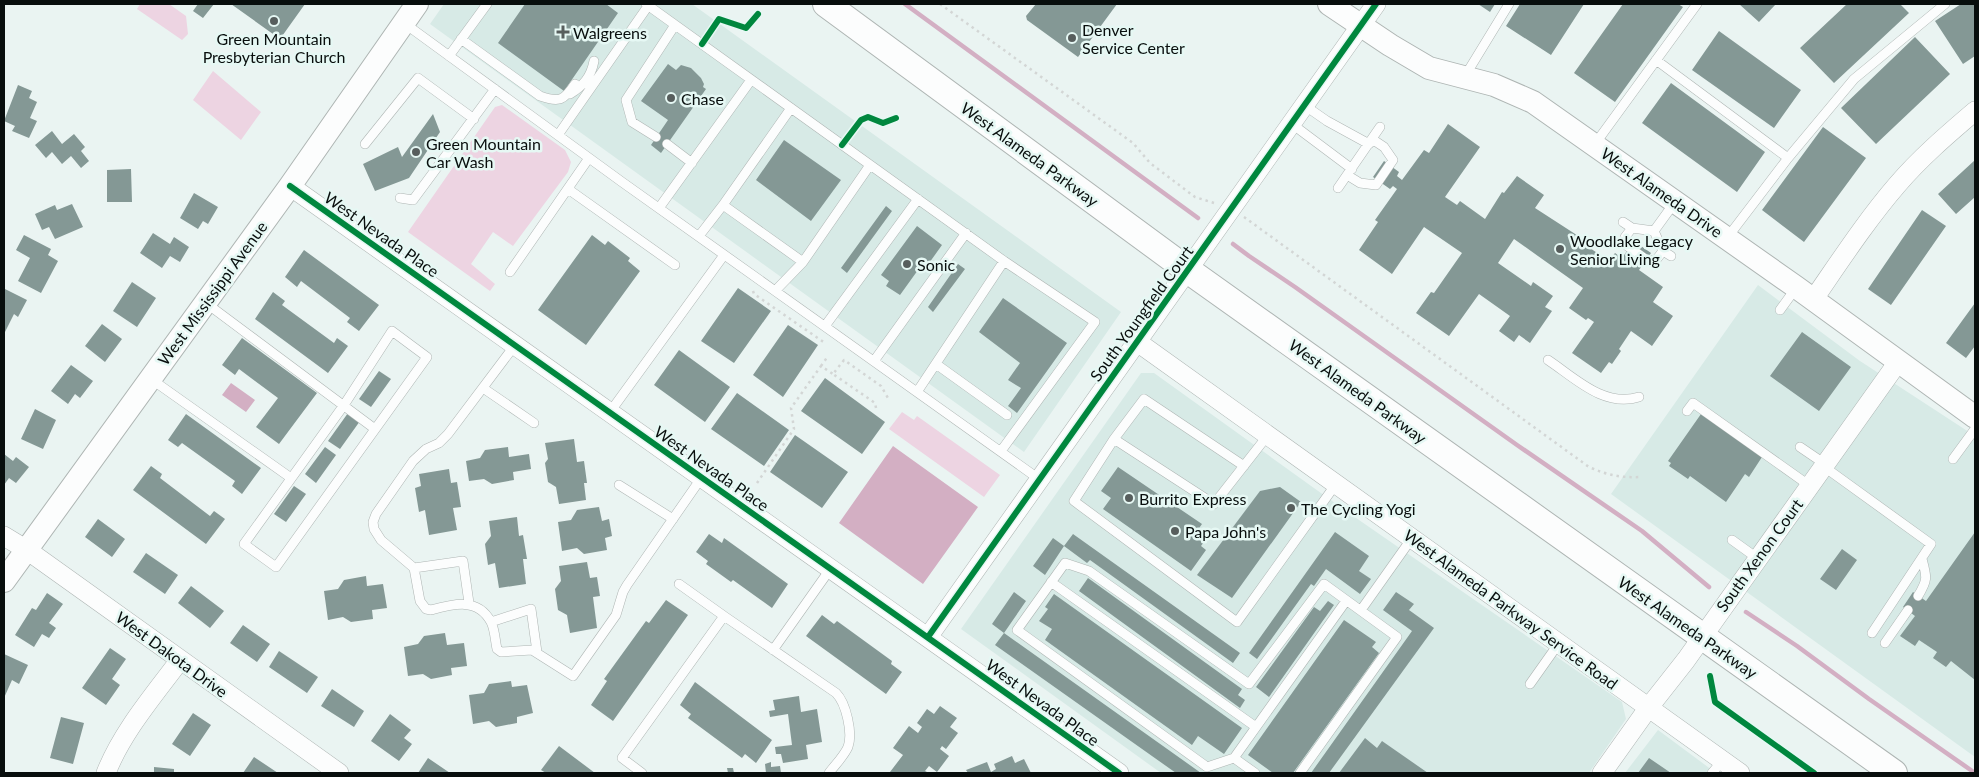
<svg xmlns="http://www.w3.org/2000/svg" width="1979" height="777" viewBox="0 0 1979 777" font-family="Lato,sans-serif">
  <style>
    .built { fill: #d7eae6 }
    .green { fill: #edd4e2 }
    .water { fill: #d3afc3 }
    .lines { fill: none; stroke-linecap: round; stroke-linejoin: round }
    .stream { stroke: #d3afc3; stroke-width: 4.5 }
    .building { fill: #849895 }
    .service-casing { stroke: #aeb5b3; stroke-width: 10 }
    .minor-casing { stroke: #aeb5b3; stroke-width: 20 }
    .tertiary-casing { stroke: #aeb5b3; stroke-width: 24 }
    .secondary-casing { stroke: #aeb5b3; stroke-width: 28 }
    .path { stroke: #d3d6d5; stroke-width: 2.5; stroke-dasharray: 2.5 4; stroke-linecap: butt }
    .service { stroke: #fcfdfd; stroke-width: 9 }
    .minor { stroke: #fcfdfd; stroke-width: 19 }
    .tertiary { stroke: #fcfdfd; stroke-width: 22 }
    .secondary { stroke: #fcfdfd; stroke-width: 26 }
    .cycleway-casing { stroke: #e6f8f4; stroke-width: 9 }
    .cycleway { stroke: #00873e; stroke-width: 6 }
    .poi-dot { fill: #575e5d; stroke: #e6f8f4; stroke-width: 2 }
    .labels { text-anchor: middle; dominant-baseline: central; stroke-width: 5; stroke-linejoin: round; paint-order: stroke }
    .poi-label { font-size: 16px; fill: #080e0d; stroke: #e6f8f4; text-anchor: start }
    .street-label { font-size: 16px; fill: #080e0d; stroke: #e6f8f4 }
  </style>
  <rect width="100%" height="100%" fill="#eaf4f2"/>
  <path class="built" d="M444 4H692L1121 312 1024 452 430 24Z
    M1758 285 1860 361 1975 436V757L1611 494Z
    M1141 373H1154L1346 511 1622 702 1626 719 1589 773H1161L961 629Z
    M1658 730 1716 773H1625Z"/>
  <path class="green" d="M140 4H169L186 16 188 34 182 40 137 9Z
    M213 71 261 112 241 140 193 100Z
    M502 105 565 150 571 162 568 172 513 246 493 232 471 264 495 284 490 291 408 232 495 107Z
    M902 412 914 420 917 416 1000 475 984 497 889 429Z"/>
  <path class="water" d="M231 383 255 400 246 412 222 395Z
    M893 446 978 507 923 584 839 523Z"/>
  <g class="lines">
    <path class="stream" d="M905 4 1198 218
      M1233 244 1249 256 1295 287 1517 445 1642 531 1709 587
      M1746 612 1797 646 1869 699 1975 773"/>
  </g>
  <path class="building" d="M198 4H214L203 18 193 11Z
    M231 4H305L280 39Z
    M525 4H606L618 13 564 91 498 43Z
    M1036 4H1117L1078 57 1027 20 1026 16Z
    M1478 4H1495L1490 12Z
    M1520 4H1584L1551 55 1506 26Z
    M1623 4H1678L1683 7 1615 102 1574 73Z
    M1739 4H1776L1759 22Z
    M1847 4H1900L1909 13 1834 83 1800 48Z
    M1961 4H1975V56L1963 64 1935 21Z
    M1719 31 1801 90 1774 128 1692 70Z
    M1915 37 1950 74 1876 144 1841 108Z
    M668 64 676 70 681 65 691 68 701 78 704 84 703 87 706 89 661 153 651 145 668 120 641 101Z
    M1671 83 1765 152 1737 192 1642 123Z
    M18 85 32 91 29 98 37 102 30 118 37 121 29 138 12 131 15 126 4 121Z
    M433 114 440 132 409 178 375 191 363 164 398 147 402 157Z
    M1448 124 1480 147 1445 197 1457 205 1460 201 1485 219 1502 192 1504 193 1517 176 1544 195 1535 208 1586 241 1584 244 1609 261 1615 253 1622 258 1634 241 1651 253 1639 270 1663 287 1653 302 1673 316 1652 346 1631 331 1619 349 1621 351 1612 364 1609 362 1601 373 1572 353 1594 322 1588 318 1586 320 1569 308 1583 288 1514 239 1498 263 1531 286 1533 282 1553 296 1545 307 1552 311 1530 343 1519 335 1514 342 1499 331 1510 316 1479 294 1449 336 1416 313 1431 292 1434 293 1462 253 1424 227 1392 274 1359 250 1378 222 1375 220 1397 189 1393 186 1390 189 1373 177 1384 161 1399 172 1397 176 1402 180 1424 150 1429 153Z
    M1823 127 1866 158 1804 242 1762 210Z
    M52 131 62 144 74 134 85 147 81 151 89 161 81 168 71 156 62 164 52 152 46 158 35 145Z
    M784 140 841 180 811 221 756 180Z
    M1975 160V197L1956 214 1938 194Z
    M131 169 132 202H107V170Z
    M194 193 218 207 208 224 203 221 198 229 180 218Z
    M72 204 83 227 55 239 49 227 42 230 35 214 55 205 57 210Z
    M886 206 892 211 847 273 841 268Z
    M1922 210 1946 226 1891 305 1868 289Z
    M917 226 942 245 922 273 918 270 900 295 886 286 889 281 881 275Z
    M153 233 170 244 174 237 189 247 180 262 170 256 162 268 140 253Z
    M24 235 51 249 48 255 58 261 41 293 18 281 30 258 16 250Z
    M592 235 605 245 608 241 630 258 628 261 640 271 586 345 538 310Z
    M304 250 379 305 359 331 347 322 350 318 301 281 297 287 285 277Z
    M958 264 965 269 933 312 928 307Z
    M132 282 156 298 137 327 113 311Z
    M738 288 771 311 734 363 701 341Z
    M5 289 27 300 18 317 14 314 4 334V291Z
    M273 292 285 301 282 305 334 343 337 338 348 346 328 373 255 319Z
    M1003 298 1067 343 1017 413 1008 406 1021 388 1008 380 1020 363 979 332Z
    M1975 303V346L1966 358 1946 343Z
    M102 324 122 339 105 362 85 346Z
    M788 325 818 345 783 397 753 375Z
    M1802 332 1851 367 1819 411 1770 376Z
    M242 338 317 393 279 444 256 427 278 398 239 369 235 375 222 365Z
    M679 350 730 387 705 422 654 385Z
    M71 365 93 381 80 398 75 394 68 404 51 391Z
    M379 371 391 379 371 407 359 399Z
    M825 378 885 422 862 454 801 411Z
    M737 393 789 430 764 466 711 429Z
    M35 409 56 420 43 449 21 439Z
    M348 413 360 421 340 449 328 441Z
    M186 414 261 468 242 494 232 486 235 481 182 443 178 447 168 440Z
    M1701 414 1762 457 1749 477 1745 474 1726 502 1690 476 1688 479 1669 466 1671 463 1668 461Z
    M795 435 848 472 822 508 770 472Z
    M574 439 577 462 584 461 587 483H584L586 500 559 504 556 487 548 482 545 463 548 459 545 443Z
    M325 447 336 455 316 483 305 474Z
    M508 447 509 457 529 454 531 469 513 472 514 480 492 484 484 479 469 481 466 461 480 458 485 450Z
    M4 454 13 461 16 457 29 467 16 483 9 478 4 485Z
    M151 466 162 474 160 478 210 516 214 511 225 519 206 544 133 490Z
    M1118 467 1202 524 1197 531 1206 539 1201 546 1206 550 1191 571 1103 509 1111 498 1101 491Z
    M449 469 451 483 457 482 461 507 453 508 457 530 429 535 425 510 419 512 415 488 421 486 419 474Z
    M294 486 306 494 286 522 274 514Z
    M1280 487 1301 502 1232 598 1197 575 1260 491Z
    M599 507 602 521 609 519 612 536 605 538 607 550 584 554 577 548 562 551 558 522 571 520 577 510Z
    M517 517 519 536 523 535 527 559H523L526 584 499 588 495 563 488 565 485 544 491 536 489 521Z
    M98 519 125 539 112 557 85 537Z
    M1335 532 1369 556 1359 571 1371 579 1360 594 1326 569 1314 586 1311 584 1257 659 1249 653Z
    M1975 532V680L1951 661 1946 667 1933 658 1937 652 1919 640 1915 646 1900 636 1915 616 1903 607 1913 592 1926 601Z
    M709 534 722 543 724 538 788 584 772 608 733 580 731 582 706 564 708 561 696 552Z
    M1073 534 1240 653 1233 663 1090 560 1087 563 1064 546Z
    M1053 538 1064 546 1045 575 1033 566Z
    M1842 549 1857 560 1836 590 1820 579Z
    M146 553 178 575 165 594 133 572Z
    M587 562 590 578 597 577 600 596 593 597 597 628 570 633 567 615 558 610 555 589 561 581 559 566Z
    M366 576 367 586 383 584 387 608 372 610 373 619 351 622 343 617 328 620 324 591 338 589 344 580Z
    M1088 578 1242 689 1238 695 1245 700 1240 708 1079 591Z
    M191 586 224 611 210 628 178 603Z
    M1014 592 1026 601 1004 633 992 624Z
    M1396 592 1414 604 1409 610 1434 628 1329 773H1311L1412 631 1383 610Z
    M47 593 63 604 49 623 56 628 49 638 42 634 34 647 15 635 32 608 36 610Z
    M1054 594 1242 728 1224 754 1198 736 1192 745 1045 640 1052 629 1039 621 1048 609 1045 607Z
    M666 600 688 615 613 721 591 705 607 681 604 679 646 621 649 623Z
    M1328 601 1334 605 1269 697 1256 687 1314 607 1320 611Z
    M822 615 834 624 837 621 892 661 891 664 902 672 886 694 806 636Z
    M1344 620 1376 642 1372 647 1379 653 1293 773 1289 772 1288 773H1273L1248 755Z
    M243 625 270 644 257 662 230 643Z
    M445 633 447 645 464 643 467 666 451 668 452 675 431 679 423 674 408 676 404 647 418 644 424 636Z
    M1004 633 1201 773H1176L995 645Z
    M110 648 126 659 112 679 120 685 106 705 82 688Z
    M279 651 318 677 307 693 269 667Z
    M4 654 28 665 19 684 12 680 4 698Z
    M511 681 512 687 527 685 533 713 517 717V723L496 727 489 721 473 724 469 695 484 693 489 684Z
    M695 682 772 740 756 763 745 754 742 758 688 718 691 714 680 705Z
    M332 689 364 711 354 727 321 706Z
    M799 696 801 712 817 709 822 742 806 745 808 759 783 763 781 754H776L775 747 792 745 788 714 770 717 769 711 775 710 773 700Z
    M940 706 957 718 950 727 958 733 946 749 942 746 940 749 949 756 937 772 929 766 925 771 929 773 890 772 903 755 893 748 909 726 918 733 922 727 917 723 927 709 934 714Z
    M193 713 211 725 190 756 172 744Z
    M390 714 411 730 404 738 412 744 399 761 371 741Z
    M61 717 84 723 73 764 50 758Z
    M1365 738 1377 748 1382 741 1428 773H1339Z
    M559 746 595 773H546L541 770Z
    M1012 756 1015 763 1024 759 1031 773H968L966 770 987 762 991 772 996 769 994 764Z
    M254 757 278 773H243Z
    M428 758 450 773H418Z
    M1649 758 1671 773H1638Z
    M771 762V767L780 766 781 773H766L765 764Z
    M154 767 174 769V773H154Z
    M727 768H733L734 773H728Z"/>
  <g class="lines">
    <g class="service-casing">
      <path id="service" d="M646 4 1004 261 917 392
        M404 23 622 182 1039 479
        M461 39 540 96C560 103 564 100 575 84
        M449 56 487 4
        M1656 60 1788 158
        M1465 76 1509 4
        M570 94C583 86 591 77 594 61
        M1304 105 1327 121 1369 144
        M1292 124 1352 169
        M558 135 648 6
        M656 137 632 122 626 100 675 25
        M365 144 418 78 474 119
        M667 144 692 163
        M1595 144 1697 4
        M1347 175 1360 183 1376 185 1393 160 1384 147 1372 139
        M1338 188 1380 127
        M568 189 675 265
        M400 198 413 200 495 89
        M723 205 791 108
        M659 208 751 80
        M1623 222 1632 228 1654 231
        M1632 228 1625 237 1626 245 1648 261 1656 260 1663 251
        M699 236 723 205 803 262
        M1727 238 1788 158 1854 79 1945 4
        M1671 256 1663 251 1654 231 1675 202
        M510 272 589 158
        M775 291 803 262 870 165
        M206 303 375 429
        M1780 310 1796 288
        M825 326 918 199
        M392 331 427 357 276 567 244 544 344 405Z
        M515 345 448 434 439 443 426 449 413 461 376 514 373 522 374 529 381 540 414 568 420 601 426 609 431 610C453 604 478 597 491 622 495 630 495 640 497 649L501 652 532 650 573 676 616 615 623 592 627 585 702 477
        M1548 360C1575 378 1604 408 1639 397
        M874 361 966 233
        M936 364 1007 415
        M151 379 291 478
        M483 388 534 423
        M1687 411 1693 403 1810 486
        M610 412 724 255
        M1114 439 1074 501 1237 622 1336 484
        M1800 447 1825 464
        M1001 451 1095 322 1004 261
        M1953 459 1975 429
        M1244 466 1144 399 1114 439 1214 504 1268 435
        M1823 466 1931 544 1872 633
        M619 485 673 519
        M1732 540 1757 558
        M414 568 463 561 469 603
        M1051 582 1256 727
        M679 584 724 616
        M1918 596C1928 580 1927 577 1922 559
        M1361 610 1412 538
        M491 622 531 609 537 652
        M1885 643 1908 610
        M773 650 831 568
        M1530 684 1559 643
        M1234 758 1346 601
        M642 773 622 758 724 616 836 693C846 703 853 733 848 747 844 756 835 765 829 773
        M1255 773 1234 758 1207 767 1017 630 1065 563 1089 571 1249 684 1324 584 1397 637 1300 773
        M1712 773 1722 761"/>
    </g>
    <g class="minor-casing">
      <path id="minor" d="M290 186 1119 773
        M1813 300C1840 261 1866 221 1897 185 1920 158 1948 134 1975 111
        M1136 341 1740 773
        M4 536 27 550 339 773
        M928 637 1376 4
        M106 773C122 732 154 695 180 660
        M1602 773 1649 707 1686 660 1898 362"/>
    </g>
    <g class="tertiary-casing">
      <path id="tertiary" d="M1329 4 1390 45 1429 68 1494 85 1533 102 1796 287 1975 417
        M4 581 290 186 417 4"/>
    </g>
    <g class="secondary-casing">
      <path id="secondary" d="M826 4 1189 271 1894 773"/>
    </g>
    <path class="path" d="M940 4 1133 143 1150 163 1195 197 1214 203
      M1244 217 1589 467C1607 475 1621 478 1641 477
      M753 291 754 294 825 343
      M821 366 828 356
      M876 408 875 403 833 374 844 360 881 386 888 398
      M757 483 794 429 791 408 821 366 833 374"/>
    <use href="#service" class="service"/>
    <use href="#minor" class="minor"/>
    <use href="#tertiary" class="tertiary"/>
    <use href="#secondary" class="secondary"/>
    <g class="cycleway-casing">
      <path id="cycleway" d="M702 44 719 19 746 28 758 14
        M842 145 861 120 868 117 883 123 896 118
        M290 186 1119 773
        M928 637 1376 4
        M1710 676 1715 702 1814 773"/>
    </g>
    <use href="#cycleway" class="cycleway"/>
  </g>
  <g class="poi-dot">
    <circle cx="274" cy="21" r="5"/>
    <path d="M560.5 24.5h5v5h5v5h-5v5h-5v-5h-5v-5h5z"/>
    <circle cx="1072" cy="38" r="5"/>
    <circle cx="671" cy="98" r="5"/>
    <circle cx="416" cy="152" r="5"/>
    <circle cx="1560" cy="249" r="5"/>
    <circle cx="907" cy="264" r="5"/>
    <circle cx="1129" cy="498" r="5"/>
    <circle cx="1291" cy="508" r="5"/>
    <circle cx="1175" cy="531" r="5"/>
  </g>
  <g class="labels">
    <g class="poi-label">
      <text x="1082" y="29">Denver<tspan x="1082" dy="18">Service Center</tspan></text>
      <text x="573" y="32">Walgreens</text>
      <text x="274" y="38" text-anchor="middle">Green Mountain<tspan x="274" dy="18">Presbyterian Church</tspan></text>
      <text x="681" y="98">Chase</text>
      <text x="426" y="143">Green Mountain<tspan x="426" dy="18">Car Wash</tspan></text>
      <text x="1570" y="240">Woodlake Legacy<tspan x="1570" dy="18">Senior Living</tspan></text>
      <text x="917" y="264">Sonic</text>
      <text x="1139" y="498">Burrito Express</text>
      <text x="1301" y="508">The Cycling Yogi</text>
      <text x="1185" y="531">Papa John's</text>
    </g>
    <g class="street-label">
      <text transform="translate(1030 154) rotate(36)">West Alameda Parkway</text>
      <text transform="translate(1662 192) rotate(35)">West Alameda Drive</text>
      <text transform="translate(382 234) rotate(35)">West Nevada Place</text>
      <text transform="translate(212 293) rotate(-54)">West Mississippi Avenue</text>
      <text transform="translate(1141 313) rotate(-54)">South Youngfield Court</text>
      <text transform="translate(1358 391) rotate(36)">West Alameda Parkway</text>
      <text transform="translate(712 468) rotate(35)">West Nevada Place</text>
      <text transform="translate(1759 555) rotate(-54)">South Xenon Court</text>
      <text transform="translate(1511 609) rotate(36)">West Alameda Parkway Service Road</text>
      <text transform="translate(1688 627) rotate(35)">West Alameda Parkway</text>
      <text transform="translate(172 654) rotate(36)">West Dakota Drive</text>
      <text transform="translate(1043 702) rotate(36)">West Nevada Place</text>
    </g>
  </g>
  <rect width="1979" height="777" fill="none" stroke="#080e0d" stroke-width="10"/>
</svg>
